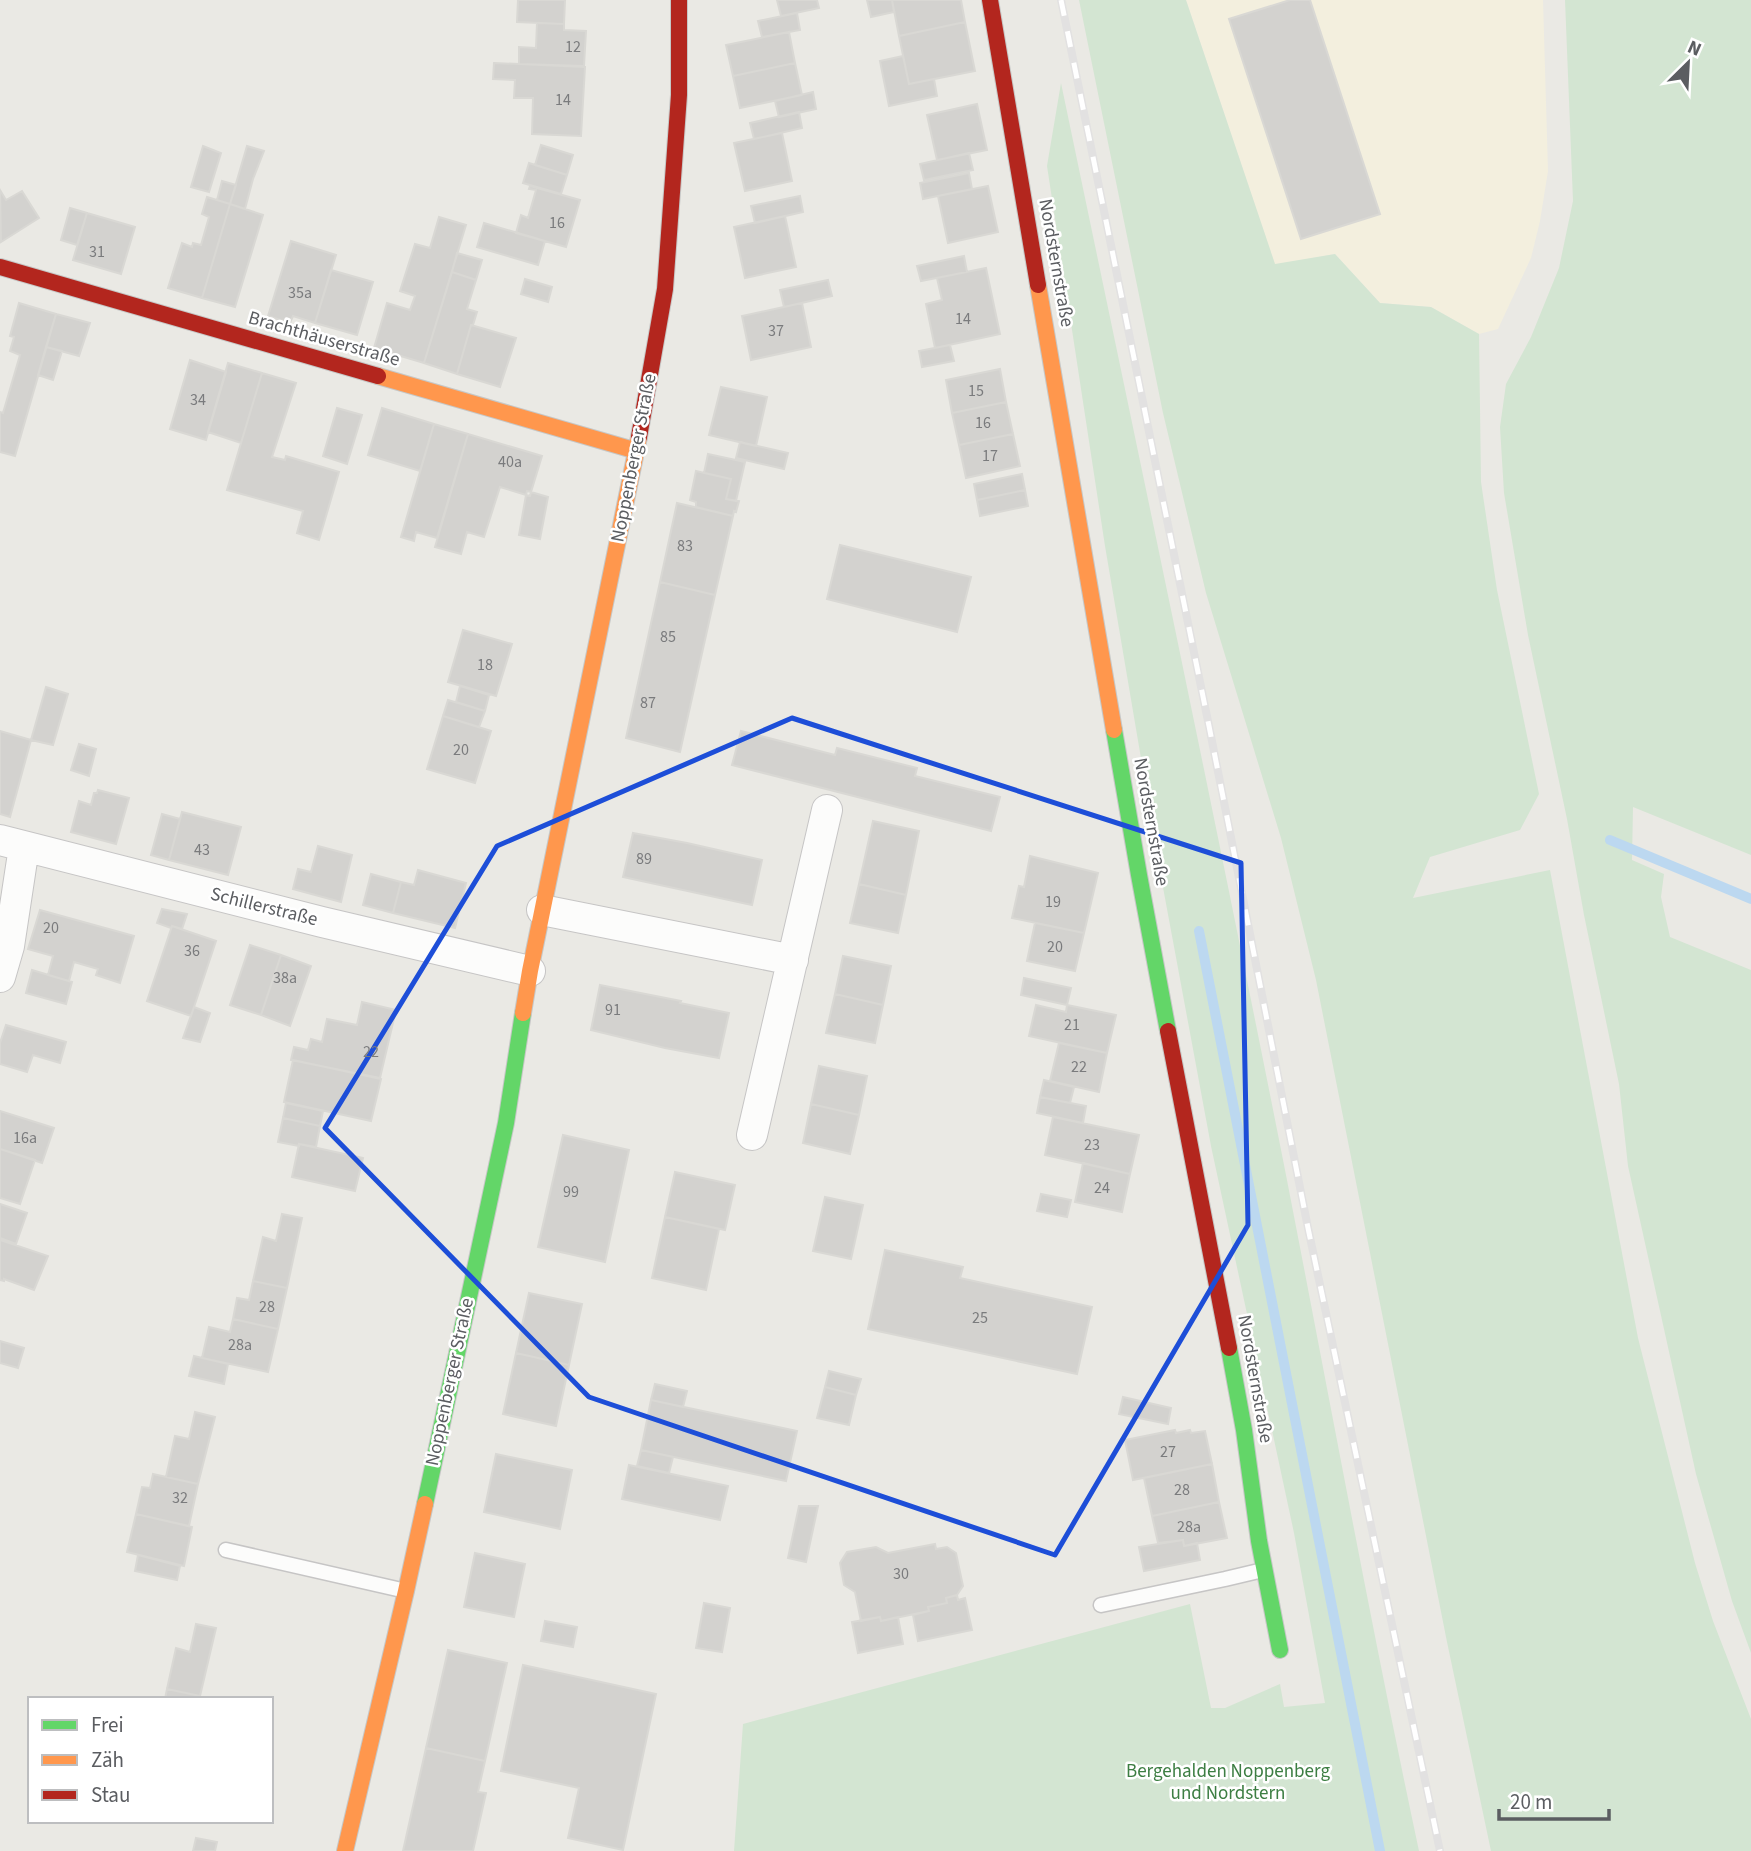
<svg xmlns="http://www.w3.org/2000/svg" width="1751" height="1851" viewBox="0 0 1751 1851" font-family="'Source Sans 3',sans-serif">
  <style>
    .commercial { fill: #f3efde }
    .green { fill: #d3e5d2 }
    .lines { fill: none; stroke-linecap: round; stroke-linejoin: round }
    .stream { stroke: #bcd8f0; stroke-width: 10 }
    .building { fill: #d3d2cf; stroke: #d9d8d4; stroke-width: 2 }
    .lane-casing { stroke: #c6c5c5; stroke-width: 17 }
    .street-casing { stroke: #c6c5c5; stroke-width: 32 }
    .fast-casing { stroke: #c6c7c6; stroke-width: 18 }
    .slow-casing { stroke: #c6c7c6; stroke-width: 18 }
    .jam-casing { stroke: #c6c7c6; stroke-width: 18 }
    .lane { stroke: #fcfcfb; stroke-width: 14 }
    .street { stroke: #fcfcfb; stroke-width: 30 }
    .fast { stroke: #63d668; stroke-width: 16 }
    .slow { stroke: #ff974d; stroke-width: 16 }
    .jam { stroke: #b3261e; stroke-width: 16 }
    .rail-casing { stroke: #e2e1e1; stroke-width: 8 }
    .rail { stroke: #fff; stroke-width: 5; stroke-dasharray: 16; stroke-linecap: butt }
    .marked { fill: none; stroke: #1d4ed8; stroke-width: 5; stroke-linejoin: round }
    .labels { text-anchor: middle; dominant-baseline: central; stroke-width: 5; stroke-linejoin: round; paint-order: stroke }
    .number-label { font-size: 16px; fill: #7a7b7d }
    .street-label { font-size: 19px; fill: #5b5d61; stroke: #fff }
    .park-label { font-size: 19px; fill: #3d7e43; stroke: #fff }
  </style>
  <rect width="100%" height="100%" fill="#eae9e4"/>
  <path class="commercial" d="M1186 0H1543L1548 171 1540 221 1531 258 1498 329 1479 334 1431 307 1380 303 1335 254 1275 265Z"/>
  <path class="green" d="M1079 0H1186L1275 264 1335 254 1380 303 1431 307 1479 334 1481 482 1497 590 1539 794 1520 830 1430 857 1413 898 1550 870 1638 1338 1695 1563 1713 1621 1751 1719V1851H1491L1447 1642 1316 980 1281 838 1206 593 1163 413Z
    M1565 0H1751V855L1633 807 1632 860 1664 874 1661 897 1670 937 1751 970V1653L1732 1601 1696 1474 1628 1166 1619 1084 1584 915 1567 819 1528 635 1504 493 1500 427 1506 384 1531 337 1559 268 1573 201Z
    M1061 83C1137 447 1214 811 1286 1175 1330 1401 1371 1626 1419 1851H734L743 1724 1190 1604 1211 1708H1225L1280 1684 1284 1707 1325 1703 1294 1533 1211 1146 1162 882 1105 546 1047 166Z"/>
  <g class="lines">
    <path class="stream" d="M1610 840 1751 899
      M1199 931 1380 1851"/>
  </g>
  <path class="building" d="M518 0H565L564 24 517 22Z
    M777 0H817L819 8 781 16Z
    M867 0H892L894 12 871 17Z
    M892 0H961L965 22 899 36Z
    M1290 0H1310L1380 214 1301 239 1229 19Z
    M797 13 800 30 762 37 758 21Z
    M965 22 975 71 909 84 899 36Z
    M537 23 564 24V30L586 31 584 66 519 64V47L536 48Z
    M789 32 795 63 733 76 726 45Z
    M903 56 909 84 934 79 937 96 889 106 880 61Z
    M494 63 585 67 581 136 532 134 533 98H514L515 80 493 79Z
    M795 63 802 95 740 108 733 76Z
    M813 92 816 109 779 117 775 101Z
    M977 104 987 150 937 160 927 115Z
    M799 112 802 128 754 139 750 123Z
    M782 133 792 181 745 191 734 143Z
    M541 145 573 155 567 175 535 165Z
    M203 146 221 153 209 192 191 187Z
    M247 146 264 151 253 179 245 209 230 204Z
    M969 153 973 170 924 180 920 164Z
    M529 163 567 175 561 194 523 183Z
    M969 173 972 189 923 199 920 183Z
    M222 181 236 185 230 204 217 200Z
    M530 186 580 200 566 247 516 233 521 215 528 218 536 190 529 189Z
    M988 186 998 232 948 243 938 196Z
    M0 190 6 200 22 191 39 218 1 242Z
    M800 196 803 212 755 223 751 206Z
    M207 197 230 204 202 298 168 288 182 243 192 247 193 243 201 245 209 217 202 214Z
    M230 204 263 215 235 307 202 298Z
    M70 208 87 213 77 245 61 240Z
    M87 213 135 227 121 274 73 260Z
    M785 216 796 267 745 278 734 227Z
    M439 217 466 225 424 363 374 348 387 303 410 310 415 296 400 291 415 244 430 248Z
    M484 223 545 241 538 265 477 247Z
    M291 241 336 255 315 323 293 316 290 323 268 316Z
    M457 253 482 260 476 280 452 272Z
    M964 256 967 272 921 281 917 266Z
    M986 268 1000 334 935 348 926 304 942 300 937 278Z
    M331 270 373 282 357 335 315 323Z
    M452 272 476 280 467 309 477 312 473 325H471L457 374 424 363Z
    M525 279 552 287 548 302 521 294Z
    M828 280 832 296 784 307 780 290Z
    M19 303 56 314 15 456 0 452V412L3 413 20 355 10 351 14 337 10 336Z
    M802 303 811 347 751 360 742 316Z
    M56 314 90 323 79 356 46 347Z
    M471 325 516 338 500 387 457 374Z
    M950 345 954 361 922 367 919 351Z
    M46 347 62 351 53 380 38 375Z
    M190 360 226 372 206 440 170 429Z
    M228 363 262 373 241 443 208 432Z
    M1000 369 1006 402 952 413 946 380Z
    M262 373 296 383 272 457 285 460 286 456 339 472 319 540 297 533 303 511 227 490Z
    M721 387 767 397 756 446 709 435Z
    M1006 402 1013 434 959 445 952 413Z
    M337 408 362 415 347 464 323 456Z
    M382 408 434 424 420 471 368 455Z
    M434 424 468 434 437 538 416 532 414 541 401 537Z
    M468 434 542 456 531 492 527 491 526 495 500 487 484 537 467 532 461 554 435 547Z
    M1013 434 1020 466 966 478 959 445Z
    M740 442 788 453 784 469 736 458Z
    M708 454 745 462 736 501 726 499 731 479 704 473Z
    M696 471 731 479 726 499 739 501 736 512 734 511 733 516 696 507V502L690 500Z
    M1022 474 1025 490 977 500 974 484Z
    M1025 490 1028 506 980 516 977 500Z
    M531 492 548 497 540 539 519 535 526 495 530 496Z
    M677 503 733 516 715 595 660 582Z
    M840 545 971 577 957 632 827 599Z
    M660 582 715 595 680 752 626 738Z
    M463 630 512 644 496 696 448 682Z
    M460 686 489 695 485 711 456 702Z
    M46 687 68 694 53 745 31 740Z
    M448 700 485 711 479 727 443 716Z
    M443 716 491 731 475 783 427 769Z
    M0 731 31 740 10 817 0 814Z
    M741 731 835 755 837 748 917 768 915 776 1000 797 991 831 732 765Z
    M79 744 96 749 89 776 71 770Z
    M98 790 129 798 116 844 71 832 79 801 91 805 94 793H97Z
    M182 812 241 827 228 875 169 860Z
    M162 814 180 819 169 860 151 855Z
    M873 821 919 831 906 895 859 884Z
    M633 833 687 843 762 860 752 905 623 877Z
    M318 846 352 855 341 902 293 889 298 869 311 872Z
    M1030 856 1098 873 1084 933 1012 918 1019 886 1024 887Z
    M418 870 466 883 455 928 393 913 401 882 414 885Z
    M371 874 401 882 393 913 363 905Z
    M859 884 906 895 898 933 850 923Z
    M162 909 187 914 182 929 172 926 171 928 157 923Z
    M40 910 134 936 120 983 96 975 98 969 74 962 69 981 48 975 53 956 28 949Z
    M1035 923 1084 933 1075 971 1027 961Z
    M172 926 216 941 191 1016 147 1001Z
    M250 945 281 955 261 1015 230 1005Z
    M281 955 311 966 290 1026 261 1015Z
    M843 956 891 966 883 1005 835 994Z
    M32 970 72 982 66 1004 26 993Z
    M1024 978 1071 988 1067 1005 1021 995Z
    M600 985 681 1001 680 1003 729 1013 719 1058 665 1048 591 1030Z
    M835 994 883 1005 875 1043 826 1033Z
    M362 1002 396 1010 380 1078 291 1060 294 1047 308 1050 311 1039 322 1042 327 1019 357 1025Z
    M1036 1005 1066 1012 1067 1005 1116 1015 1107 1053 1029 1036Z
    M194 1007 210 1013 200 1042 183 1038Z
    M6 1025 66 1042 60 1063 33 1055 27 1072 0 1064V1043Z
    M1059 1043 1107 1053 1099 1092 1050 1081Z
    M293 1060 381 1079 371 1121 284 1102Z
    M819 1066 867 1076 859 1115 811 1104Z
    M1044 1080 1074 1087 1070 1103 1040 1097Z
    M1040 1097 1086 1106 1083 1123 1037 1113Z
    M286 1103 323 1111 320 1126 283 1118Z
    M811 1104 859 1115 850 1154 803 1143Z
    M0 1111 54 1128 42 1163 0 1149Z
    M1053 1117 1139 1135 1130 1174 1045 1155Z
    M283 1118 320 1126 316 1147 299 1144V1146L278 1142Z
    M563 1135 629 1150 605 1262 538 1247Z
    M299 1144 363 1158 355 1191 292 1177Z
    M0 1149 35 1160 20 1204 0 1198Z
    M1083 1163 1130 1174 1122 1212 1075 1202Z
    M675 1172 735 1185 725 1230 665 1217Z
    M1041 1194 1071 1200 1067 1217 1037 1211Z
    M825 1197 863 1205 851 1259 813 1251Z
    M0 1204 27 1213 16 1244 0 1238Z
    M282 1214 302 1218 287 1288 253 1281 263 1237 276 1241Z
    M665 1217 719 1229 706 1290 652 1278Z
    M0 1240 48 1256 34 1290 4 1279V1281L0 1280Z
    M885 1250 963 1267 960 1278 1092 1307 1077 1374 868 1329Z
    M253 1281 287 1288 278 1329 233 1319 237 1298 249 1300Z
    M529 1293 582 1304 569 1365 516 1353Z
    M233 1319 278 1329 268 1372 202 1358 209 1327 230 1332Z
    M0 1341 24 1348 18 1368 0 1363Z
    M516 1353 569 1365 556 1426 503 1414Z
    M194 1356 228 1364 224 1384 189 1376Z
    M829 1371 861 1379 856 1395 825 1387Z
    M655 1384 687 1391 683 1407 651 1400Z
    M825 1387 856 1395 849 1425 817 1418Z
    M1123 1397 1171 1408 1168 1424 1119 1414Z
    M651 1400 797 1431 786 1481 641 1450Z
    M195 1412 215 1417 198 1484 166 1477 175 1436 189 1439Z
    M1175 1430 1176 1433 1190 1430 1191 1433 1205 1431 1212 1464 1133 1480 1125 1440Z
    M641 1450 673 1457 669 1473 637 1466Z
    M496 1454 572 1470 560 1529 484 1512Z
    M1212 1464 1219 1502 1152 1516 1144 1478Z
    M629 1465 728 1486 720 1520 622 1499Z
    M153 1474 198 1484 189 1526 136 1514 142 1487 150 1488Z
    M1219 1502 1227 1538 1184 1546 1183 1540 1158 1543 1152 1516Z
    M799 1506H818L806 1562 788 1558Z
    M136 1514 192 1527 184 1566 127 1552Z
    M1183 1540 1184 1546 1197 1543 1200 1560 1144 1571 1139 1547Z
    M935 1544 936 1549 947 1547 956 1553 963 1586 957 1595 946 1598 947 1603 928 1607 929 1611 881 1621 880 1617 861 1621 855 1592 844 1585 840 1563 847 1552 876 1547 888 1553Z
    M475 1553 525 1564 514 1617 464 1607Z
    M138 1555 180 1566 177 1580 135 1571Z
    M957 1595 958 1600 965 1598 972 1630 918 1641 913 1615 929 1611 928 1607 947 1603 946 1598Z
    M704 1603 730 1608 722 1652 696 1648Z
    M880 1617 881 1621 898 1617 903 1644 858 1653 852 1622Z
    M545 1621 577 1627 573 1647 541 1641Z
    M196 1624 216 1628 200 1696 167 1689 176 1648 190 1652Z
    M448 1650 507 1663 485 1761 426 1748Z
    M523 1665 656 1694 623 1850 568 1838 579 1788 501 1771Z
    M167 1689 200 1696V1699H165Z
    M426 1748 485 1761 478 1792 486 1793 473 1851H403Z
    M196 1838 217 1842 215 1851H193Z"/>
  <g class="lines">
    <g class="lane-casing">
      <path id="lane" d="M226 1550 406 1591
        M1101 1605 1225 1579 1263 1570"/>
    </g>
    <g class="street-casing">
      <path id="street" d="M0 840 322 922 530 971
        M542 910 793 960
        M0 977 9 946 24 847
        M752 1135 827 810"/>
    </g>
    <g class="fast-casing">
      <path id="fast" d="M1114 730 1139 875 1168 1031
        M1229 1348 1244 1430 1259 1541 1280 1650
        M425 1504 506 1123 523 1013"/>
    </g>
    <g class="slow-casing">
      <path id="slow" d="M1038 285 1114 730
        M378 376 637 451
        M523 1013 530 971 639 437
        M345 1851 406 1591 425 1504"/>
    </g>
    <g class="jam-casing">
      <path id="jam" d="M990 0 1038 285
        M0 267 378 376
        M639 437 665 289 679 95V0
        M1168 1031 1229 1348"/>
    </g>
    <use href="#lane" class="lane"/>
    <use href="#street" class="street"/>
    <use href="#fast" class="fast"/>
    <use href="#slow" class="slow"/>
    <use href="#jam" class="jam"/>
    <g class="rail-casing">
      <path id="rail" d="M1061 0 1209 726 1308 1228 1440 1851"/>
    </g>
    <use href="#rail" class="rail"/>
  </g>
  <path class="marked" d="M792 718 1241 863 1248 1225 1055 1555 589 1397 325 1128 497 846Z"/>
  <g class="labels">
    <g class="number-label">
      <text x="573" y="47">12</text>
      <text x="563" y="100">14</text>
      <text x="557" y="223">16</text>
      <text x="97" y="252">31</text>
      <text x="300" y="293">35a</text>
      <text x="963" y="319">14</text>
      <text x="776" y="331">37</text>
      <text x="976" y="391">15</text>
      <text x="198" y="400">34</text>
      <text x="983" y="423">16</text>
      <text x="990" y="456">17</text>
      <text x="510" y="462">40a</text>
      <text x="685" y="546">83</text>
      <text x="668" y="637">85</text>
      <text x="485" y="665">18</text>
      <text x="648" y="703">87</text>
      <text x="461" y="750">20</text>
      <text x="202" y="850">43</text>
      <text x="644" y="859">89</text>
      <text x="1053" y="902">19</text>
      <text x="51" y="928">20</text>
      <text x="1055" y="947">20</text>
      <text x="192" y="951">36</text>
      <text x="285" y="978">38a</text>
      <text x="613" y="1010">91</text>
      <text x="1072" y="1025">21</text>
      <text x="371" y="1052">22</text>
      <text x="1079" y="1067">22</text>
      <text x="25" y="1138">16a</text>
      <text x="1092" y="1145">23</text>
      <text x="1102" y="1188">24</text>
      <text x="571" y="1192">99</text>
      <text x="267" y="1307">28</text>
      <text x="980" y="1318">25</text>
      <text x="240" y="1345">28a</text>
      <text x="1168" y="1452">27</text>
      <text x="1182" y="1490">28</text>
      <text x="180" y="1498">32</text>
      <text x="1189" y="1527">28a</text>
      <text x="901" y="1574">30</text>
    </g>
    <g class="street-label">
      <text transform="translate(1056 263) rotate(80)">Nordsternstraße</text>
      <text transform="translate(324 339) rotate(16)">Brachthäuserstraße</text>
      <text transform="translate(634 458) rotate(-79)">Noppenberger Straße</text>
      <text transform="translate(1151 822) rotate(80)">Nordsternstraße</text>
      <text transform="translate(264 907) rotate(14)">Schillerstraße</text>
      <text transform="translate(1255 1379) rotate(80)">Nordsternstraße</text>
      <text transform="translate(450 1382) rotate(-78)">Noppenberger Straße</text>
    </g>
    <g class="park-label">
      <text x="1228" y="1771">Bergehalden Noppenberg<tspan x="1228" dy="22">und Nordstern</tspan></text>
    </g>
  </g>
  <rect x="28" y="1697" width="245" height="126" fill="#ffffff" stroke="#bdbec0" stroke-width="2"/>
  <rect x="42" y="1720" width="35" height="10" fill="#63d668" stroke="#bdbec0" stroke-width="2"/>
  <text x="91" y="1732" font-size="21" fill="#5b5d61">Frei</text>
  <rect x="42" y="1755" width="35" height="10" fill="#ff974d" stroke="#bdbec0" stroke-width="2"/>
  <text x="91" y="1767" font-size="21" fill="#5b5d61">Zäh</text>
  <rect x="42" y="1790" width="35" height="10" fill="#b3261e" stroke="#bdbec0" stroke-width="2"/>
  <text x="91" y="1802" font-size="21" fill="#5b5d61">Stau</text>
  <g transform="translate(1688 63) rotate(24)" stroke="#ffffff" stroke-width="5" paint-order="stroke">
  <path d="M0-5L12 26L0 18L-12 26Z" fill="#5b5d61"/>
  <text y="-10" font-size="19" font-weight="bold" text-anchor="middle" fill="#5b5d61">N</text>
  </g>
  <path d="M1499 1809v10h110v-10" fill="none" stroke="#5b5d61" stroke-width="3.5"/>
  <text x="1510" y="1809" font-size="21" fill="#5b5d61" stroke="#ffffff" stroke-width="5" paint-order="stroke">20 m</text>
</svg>
